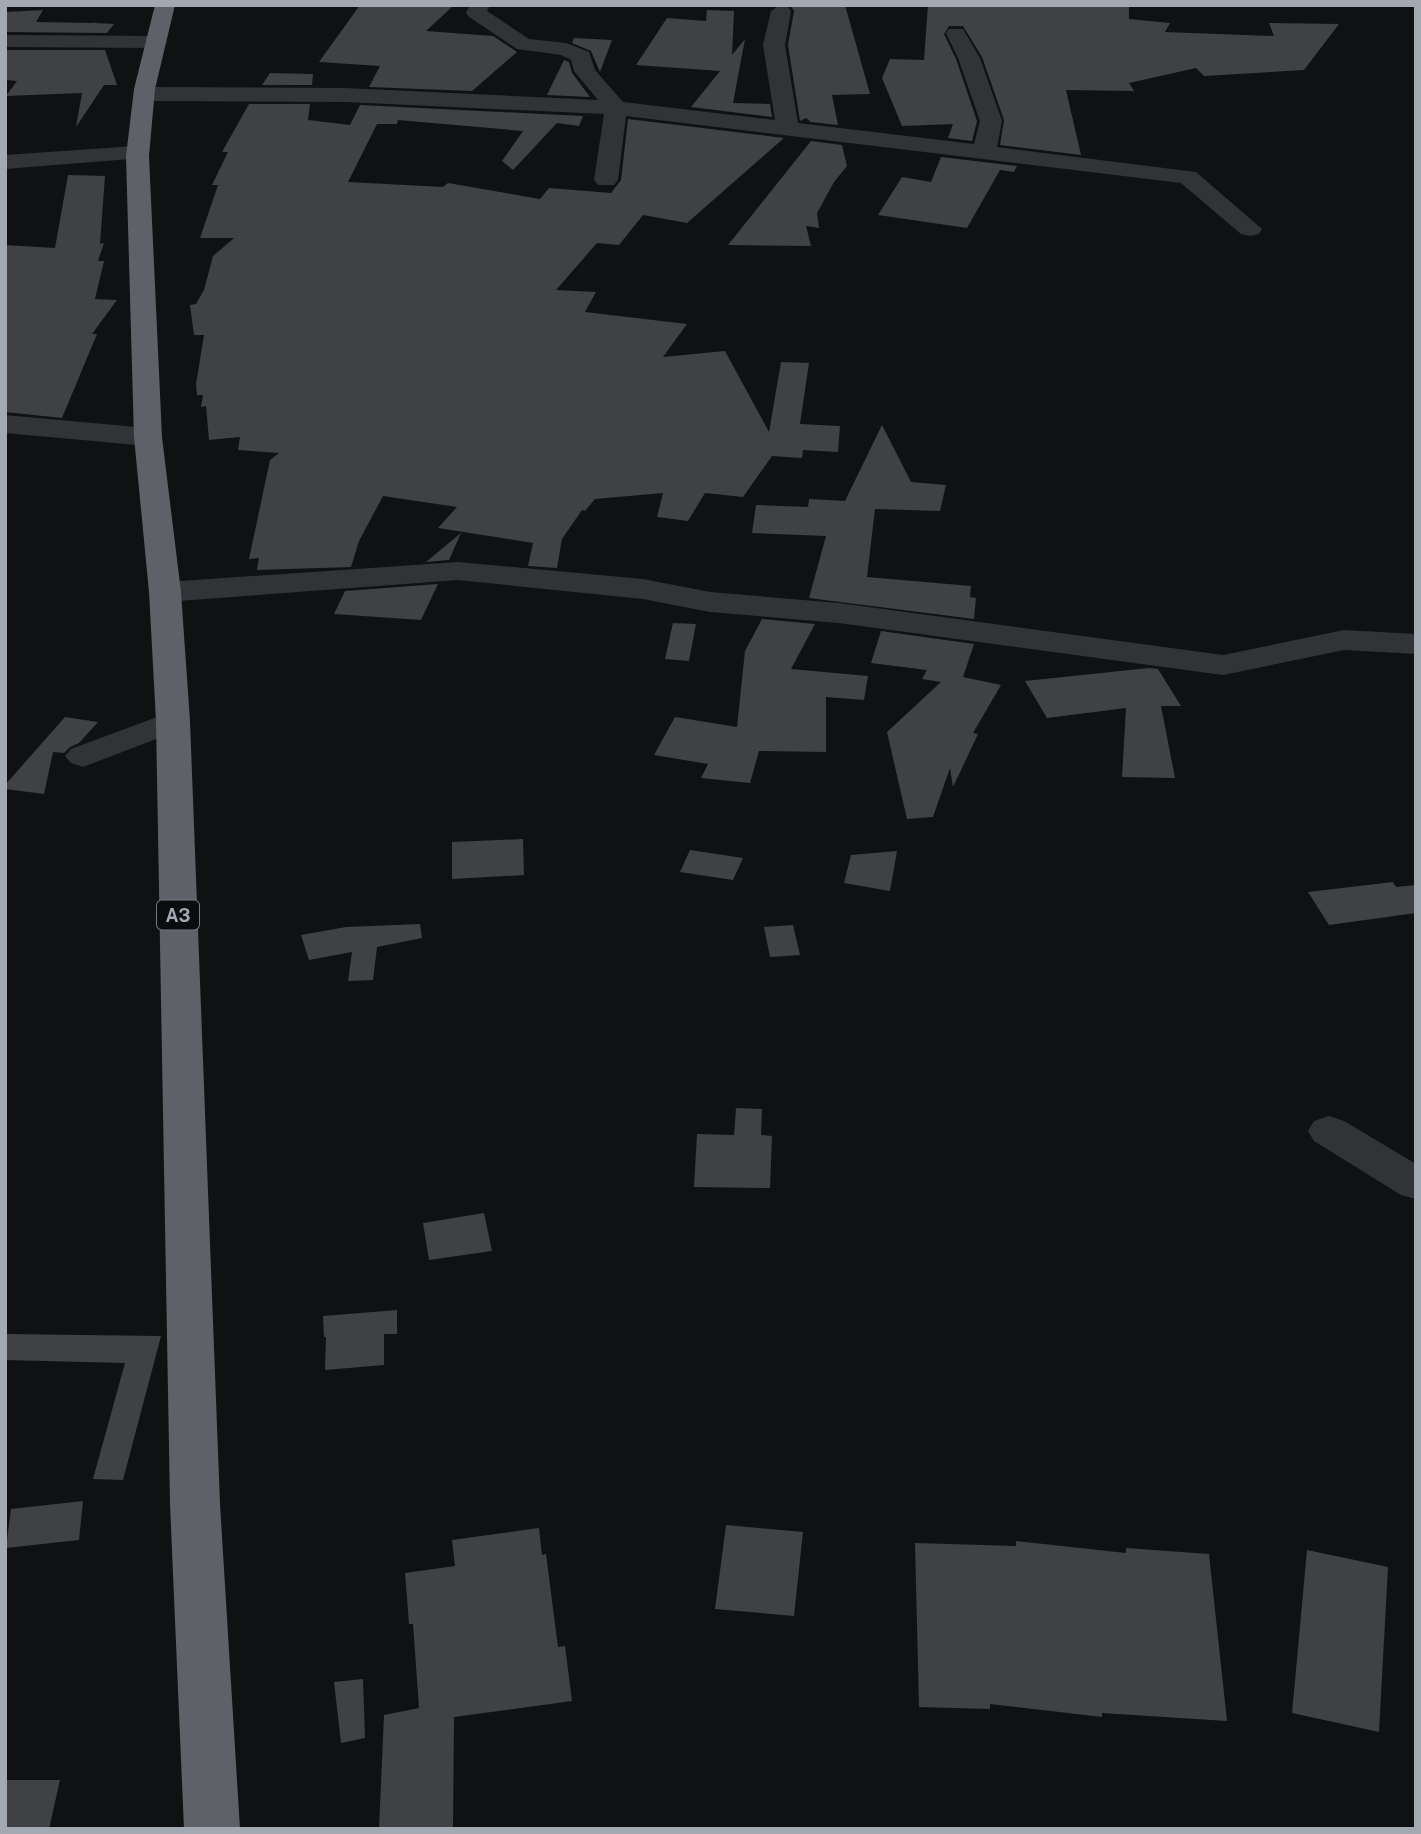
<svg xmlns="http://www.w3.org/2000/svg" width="1421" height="1834" viewBox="0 0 1421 1834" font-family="'Public Sans',sans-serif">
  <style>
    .building { fill: #3f4145 }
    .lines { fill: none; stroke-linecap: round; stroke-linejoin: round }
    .minor { fill: #323336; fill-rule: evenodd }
    .highway { fill: #5e6167; fill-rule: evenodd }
    .labels { text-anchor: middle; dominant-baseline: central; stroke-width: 5; stroke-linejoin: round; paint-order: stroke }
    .shield { fill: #0b0c0d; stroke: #757a80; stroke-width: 2 }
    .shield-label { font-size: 18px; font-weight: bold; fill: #a3a9b2 }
  </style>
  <rect width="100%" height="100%" fill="#101112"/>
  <path class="building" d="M360 5H454L426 31 493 36 517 52 472 91 369 87 380 66 319 62Z
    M790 5H845L870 94 832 95 838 125 811 122 806 118 800 121 788 45 794 11Z
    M928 5H1129V19L1170 23 1165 32 1274 36 1269 23 1339 24 1304 70 1204 76 1196 68 1129 83 1134 91 1066 90 1081 155 1000 145 1004 120 982 57 963 26H949L944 34 956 59 977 121 972 141 948 138 953 124 902 126 882 78 890 59 924 60Z
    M43 10 36 22 94 23 95 21V23L114 24 107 33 5 32V12Z
    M707 10 734 11 732 55 745 39 733 103 770 104 772 117 691 107 720 71 636 65 667 18 706 21Z
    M574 38 612 40 600 72 591 51 572 43Z
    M5 50H105L117 85H104L76 127 82 93 6 96 17 81 5 80Z
    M564 60 569 62 572 73 590 97 547 95Z
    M270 73 313 74 312 85H262Z
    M249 104H310L308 120 350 125 360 105 583 116 579 126 557 123 513 170 502 161 523 131 398 120 397 124H377L348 182 443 187 448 183 540 199 549 188 611 193 621 180 628 119 784 138 687 223 643 215 619 245 597 243 556 290 596 292 585 312 687 324 663 357 725 351 769 432 781 362 809 363 800 424 840 426 838 452 803 450 802 458 772 456 743 497 705 493 688 521 657 517 663 493 595 499 585 511 582 510 562 539 557 568 528 566 533 543 438 528 457 507 383 496 359 541 351 567 257 570 259 558 249 559 270 460 279 453 238 450 240 437 209 440 206 406 201 407 203 395H197L196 384 204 335H194L190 305 196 304 204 290 213 256 234 238H200L218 185H212L228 152H222Z
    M811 141 842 145 847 166 834 182 817 213 819 228 806 226 811 246 728 245Z
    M941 157 1017 166 1014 172 1000 170 967 228 878 215 902 177 931 182Z
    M68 175 105 176 100 244 104 243 98 261H104L95 299 117 300 92 334H97L62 418 5 412V245L55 248Z
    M882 425 911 482 946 485 940 511 875 509 867 577 971 586 970 597 976 598 974 619 809 598 826 536 752 533 756 505 808 507 809 499 845 501Z
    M461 533 449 560 426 562Z
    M438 584 421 620 334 614 345 591Z
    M762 619 815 624 791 669 868 676 864 700 826 697V752L759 751 750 783 701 778 708 764 654 755 675 717 737 727 745 651Z
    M673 623 696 624 689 661 665 659Z
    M881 631 974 644 963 677 1001 685 973 733 978 734 953 787 950 768 933 817 907 819 887 732 941 682 922 679 927 670 871 663Z
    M1149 668 1158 669 1181 706H1161L1175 778 1122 777 1126 708 1047 718 1025 681Z
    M65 717 98 722 79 743 70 747 64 753 53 752 44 794 5 789V785Z
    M523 839 524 875 452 879V842Z
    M690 850 743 858 733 880 680 872Z
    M897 851 890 891 844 883 851 855Z
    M1393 882 1396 887 1416 885V913L1329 925 1308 892Z
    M420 924 422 938 377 947 373 980 348 981 352 952 309 960 301 935 346 927Z
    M793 925 800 955 770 957 764 927Z
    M736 1108 762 1109 761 1135 772 1136 770 1188 694 1187 697 1134 734 1135Z
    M484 1213 492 1251 429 1260 423 1223Z
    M397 1310V1334H384V1365L325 1370 326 1337H324L323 1316Z
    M5 1334 161 1336 123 1480 93 1479 125 1363 5 1360Z
    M83 1501 79 1540 6 1548 11 1509Z
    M726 1525 803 1532 794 1616 715 1609Z
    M539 1528 542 1555 546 1554 558 1647 565 1646 572 1701 454 1717 453 1829H379L384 1715 419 1708 413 1624H409L405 1573 455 1566 452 1540Z
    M1016 1541 1126 1553V1548L1209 1554 1227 1721 1102 1713V1717L990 1704V1709L919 1707 915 1543 1016 1546Z
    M1307 1550 1388 1567 1379 1732 1292 1713Z
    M363 1679 365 1738 341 1743 334 1682Z
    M5 1780H60L49 1829H5Z"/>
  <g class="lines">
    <path class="minor" d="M470 5H490L487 11 529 39 566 43 589 52 595 70 623 102 775 120 763 45 771 11 780 5 788 7 791 11 785 45 798 123 974 144 980 121 958 58 946 33 949 29H963L980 58 1002 121 997 147 1196 172 1262 229 1259 234 1250 236 1241 234 1181 183 626 116 618 180 614 185H598L594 180 604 114 345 102 145 101 137 99 134 94 137 89 145 87 345 88 598 100 574 71 571 60 561 55 517 49 469 17 466 13Z
      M5 35 156 36 163 38 167 42 163 46 156 48 5 47Z
      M135 146 143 148 147 153 143 158 5 169V155Z
      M5 415 148 428 158 431 162 437 158 443 148 446 5 433Z
      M458 562 643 579 710 592 839 603 1223 655 1344 630 1416 634V654L1344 650 1223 675 839 623 710 612 643 599 458 580 165 602 154 599 149 592 154 585 165 582Z
      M173 711 185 714 190 721 185 728 83 767 71 763 65 756 71 749Z
      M1329 1116 1344 1121 1416 1164V1199L1401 1195 1314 1141 1308 1131 1314 1121Z"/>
    <path class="highway" d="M155 5H175L155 89 149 156 162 437 181 592 190 721 220 1504 240 1829H184L170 1504 156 721 149 592 134 437 126 156 134 89Z"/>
  </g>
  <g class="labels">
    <rect class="shield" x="157" y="900.5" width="42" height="29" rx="5"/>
    <g class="shield-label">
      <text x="178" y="915">A3</text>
    </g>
  </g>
  <rect width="1421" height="1834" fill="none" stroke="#a3a9b2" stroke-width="14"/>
</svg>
